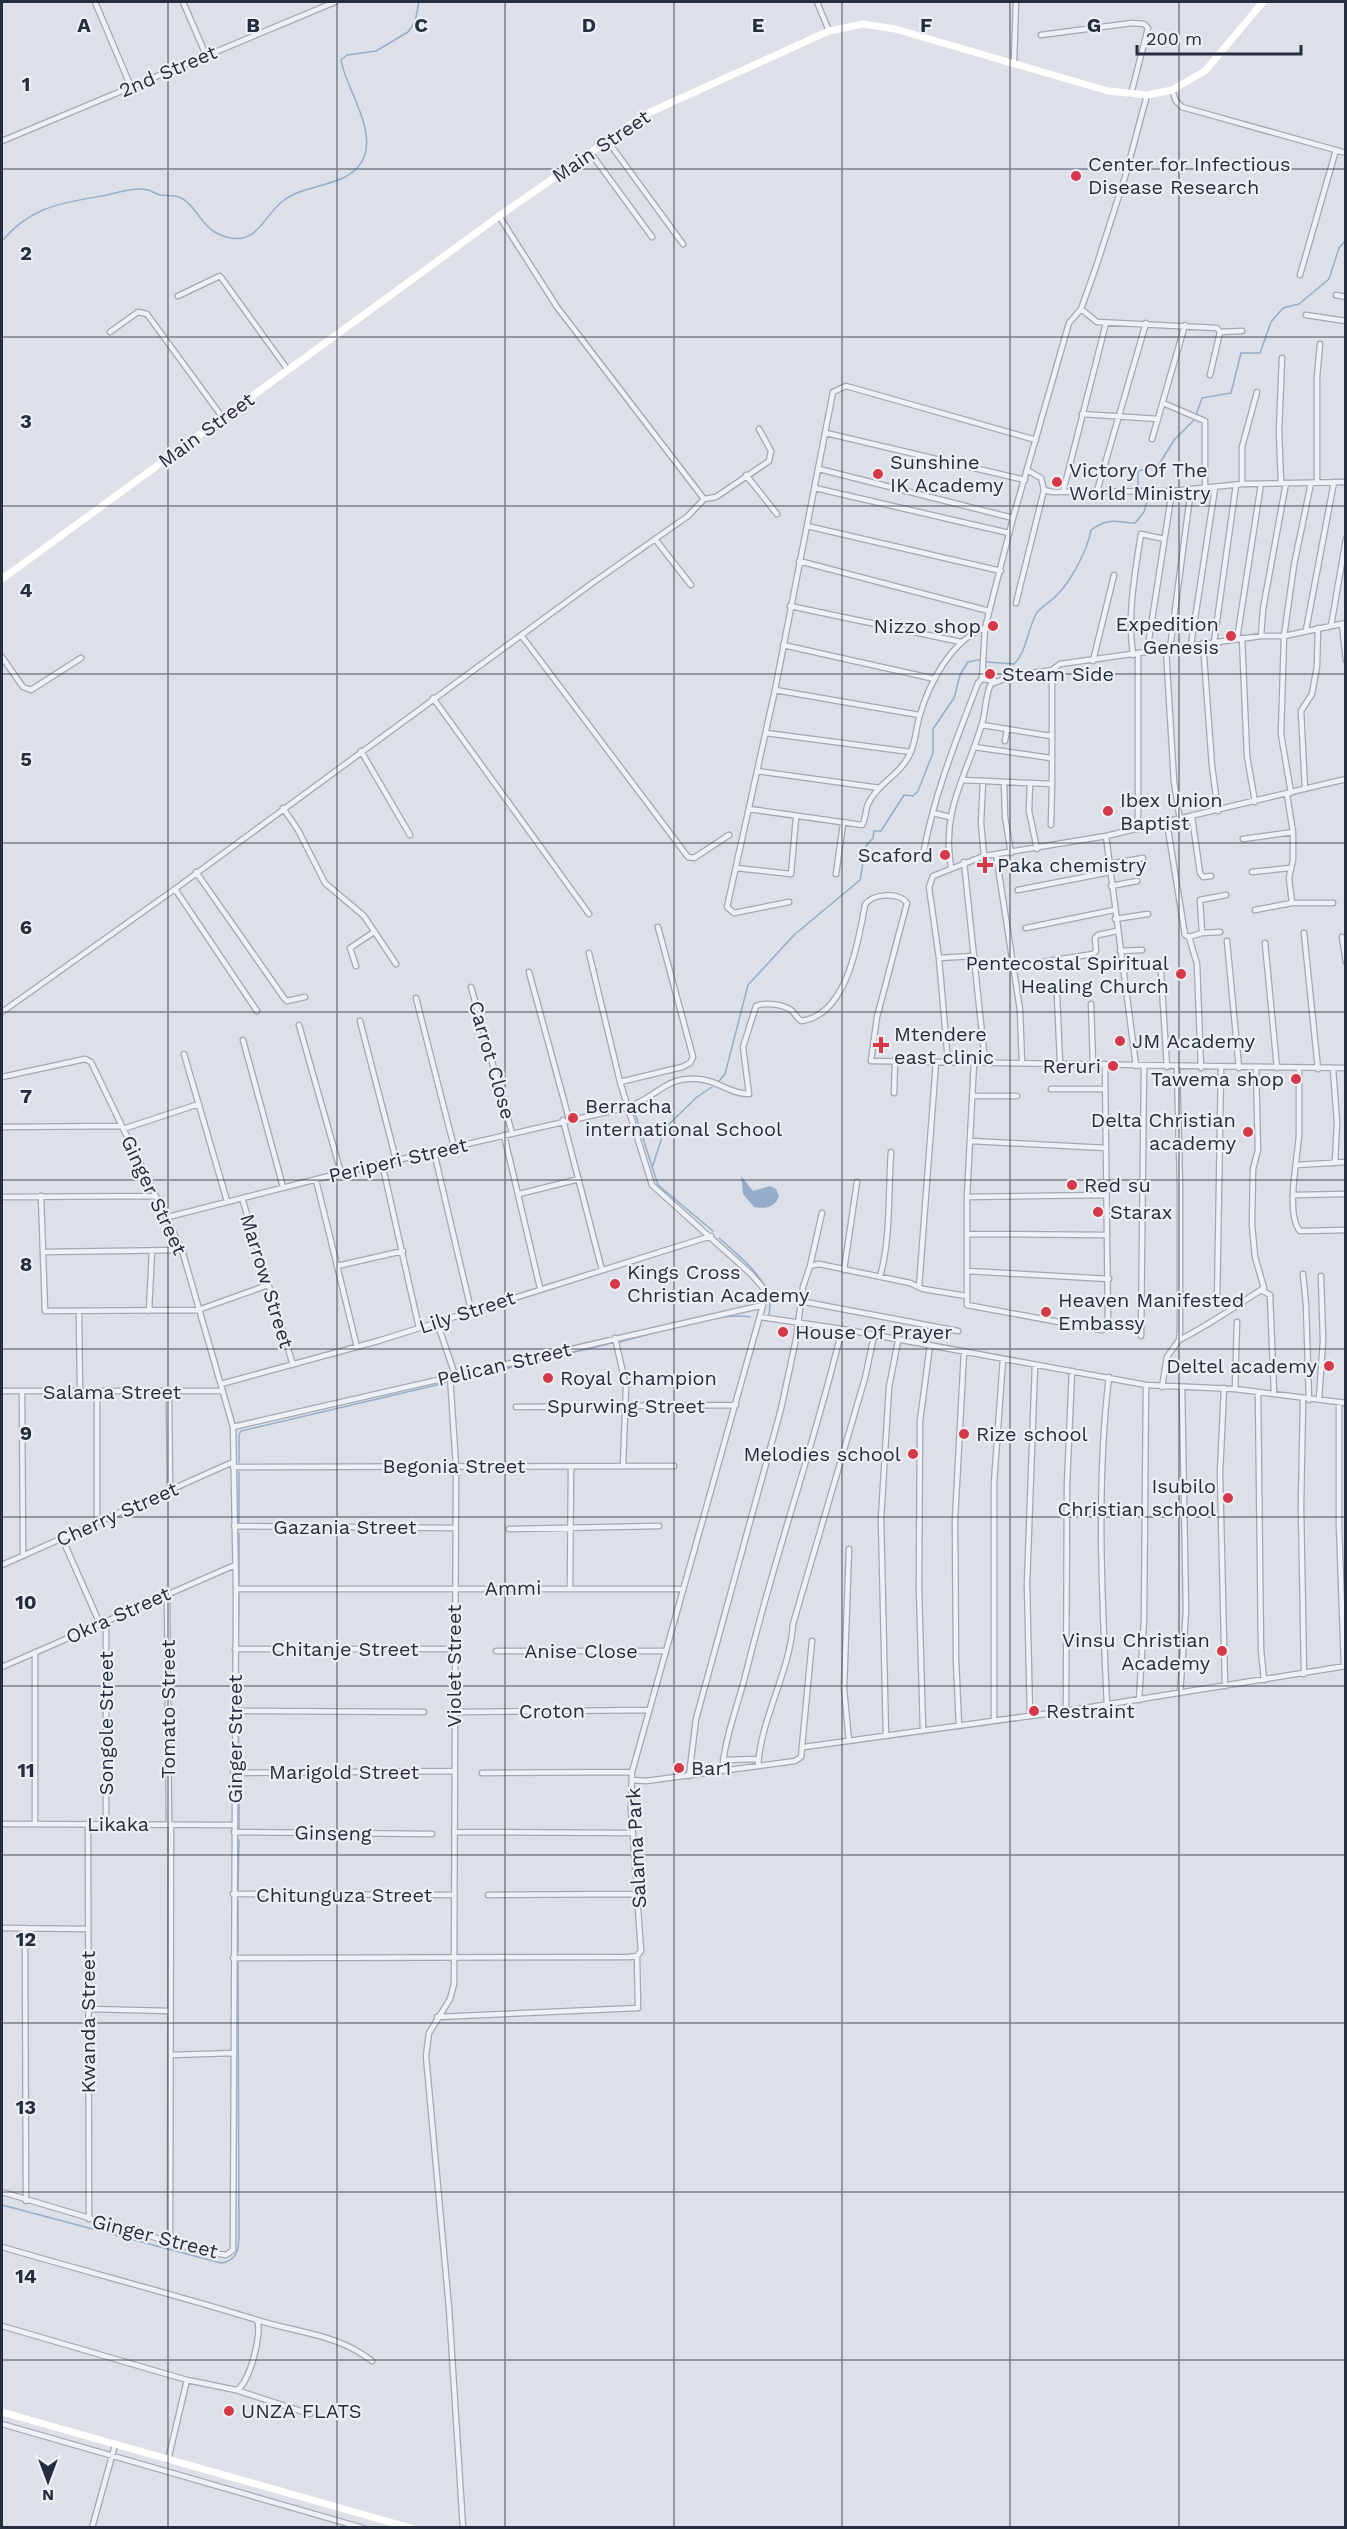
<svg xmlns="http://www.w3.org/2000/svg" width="1347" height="2529" viewBox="0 0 1347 2529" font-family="'Work Sans',sans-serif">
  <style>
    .water { fill: #95acca }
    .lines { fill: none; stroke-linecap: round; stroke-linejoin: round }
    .stream { stroke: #95acca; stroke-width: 1.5 }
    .minor-casing { stroke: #a2a7b2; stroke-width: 7 }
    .minor { stroke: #f0f1f6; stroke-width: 4.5 }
    .secondary { stroke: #fff; stroke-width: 7 }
    .grid { fill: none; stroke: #252d3f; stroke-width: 1.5; stroke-opacity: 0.55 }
    .poi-dot { fill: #d53947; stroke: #eceff5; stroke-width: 2 }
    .labels { text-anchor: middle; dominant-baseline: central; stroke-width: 4.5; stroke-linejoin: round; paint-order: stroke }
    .street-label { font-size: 20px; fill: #252d3f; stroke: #eceff5 }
    .poi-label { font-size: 20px; fill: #252d3f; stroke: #eceff5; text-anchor: start }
    .grid-label { font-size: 20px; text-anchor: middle; font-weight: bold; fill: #252d3f; stroke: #eceff5; stroke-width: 4.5; stroke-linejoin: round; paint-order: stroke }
  </style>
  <rect width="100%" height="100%" fill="#dde0e8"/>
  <path class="water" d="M741 1176 753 1191 770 1186 776 1189 779 1196C775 1208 765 1209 754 1207L743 1194Z"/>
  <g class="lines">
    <path class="stream" d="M2 241C32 205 64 203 107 195 120 192 134 187 148 190 152 191 156 194 160 195 166 196 173 195 179 197 199 205 200 233 231 238 258 243 265 214 283 201 299 188 324 187 343 178 395 153 346 93 341 60L347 55 376 51 408 32 415 22 419 2
      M1196 415 1202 398 1231 393 1241 353H1260L1271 322 1283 308 1299 304 1329 279 1339 248 1346 240
      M987 662 1014 664C1027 651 1027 631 1036 614 1041 606 1051 602 1057 595 1071 581 1088 549 1091 530 1110 517 1114 522 1135 523L1144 512 1148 498 1138 494V471L1158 466 1174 440 1195 419
      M719 1081 725 1074 748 985 794 935 860 880 866 846 873 838 874 831H881L904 795 913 796 918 791 933 753V729L954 698 960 675 968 662 983 659
      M634 1110 658 1185 713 1231
      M667 1126 697 1097 712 1087
      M652 1168 664 1131
      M719 1238C740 1258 776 1282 769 1314
      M619 1342C653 1334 719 1311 750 1317
      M504 1369 608 1344
      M239 1462V1435L241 1431 445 1383
      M239 1472V1523
      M239 1533V1583
      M238 1646 239 1595
      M238 1664 239 1707
      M238 1716 239 1767
      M239 1829V1778
      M238 1890 239 1840
      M238 1901V1952
      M2 2205 221 2263C238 2261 239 2248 239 2234L238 1963"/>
    <g class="minor-casing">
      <path id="minor" d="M95 2 131 87
        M183 2 206 55
        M817 2 829 31
        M1041 35 1132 23 1144 24 1148 28 1131 94
        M1014 63 1016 2
        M1172 90 1176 101 1182 107 1346 153
        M607 140 683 244
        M2 141 335 2
        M590 152 652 237
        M1300 275 1336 150
        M1336 295 1346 297
        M178 296 220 276 288 370
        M1081 309 1097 322 1217 328 1220 332 1210 375
        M1306 315 1346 321
        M110 332 138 312 147 314 223 418
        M1220 332 1242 331
        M1163 403 1205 421V488
        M1082 414 1158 419
        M826 433 1025 480
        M1152 439 1185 325
        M819 469 1013 518
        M1027 470 1041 478 1044 490 1052 492 1172 491 1242 484 1346 482
        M746 475 777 514
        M1317 482V377L1320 344
        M1281 483 1279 431 1282 358
        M1242 484V447L1257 392
        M815 488 1009 533
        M1097 491 1146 323
        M1063 492 1106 323
        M704 499 716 497 769 461 771 451 759 429
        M807 526 1001 571
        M655 539 691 585
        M799 561 989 611
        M1016 603 1044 490
        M790 606 961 642
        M1342 624 1346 660
        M1331 626 1346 539
        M1306 630 1334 482
        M521 635 688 857 694 858 729 835
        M1261 636 1263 609 1286 483
        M1242 638 1247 756 1255 802
        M1237 639 1261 484
        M1214 642 1236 485
        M1203 643 1212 766 1218 811
        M783 645 935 679
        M1191 645 1215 488
        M1170 648 1191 489
        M1166 649 1174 782 1180 820
        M1147 652 1172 491
        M1138 653V829
        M1133 655C1127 615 1135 573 1141 534L1164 539
        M2 657 23 687 31 690 81 658
        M1093 661 1114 575
        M982 679 985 628
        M775 690 919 715
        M433 698 589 914
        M982 725 1051 736
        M766 733 911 752
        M1005 741 1007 729
        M974 747 1051 758
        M361 751 410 835
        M757 771 880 788
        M962 780 1052 784V670
        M983 781 981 823 984 856
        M1004 782 1005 817 1011 853
        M1030 783 1029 811 1037 849
        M1305 789 1301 711 1312 694 1317 666 1318 628
        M1291 793 1281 734 1284 636 1294 565 1311 483
        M283 808 298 830 325 883 364 916 396 964
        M749 809 862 825C866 819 865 811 868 804 877 784 900 775 910 754 915 744 916 730 919 718 928 685 951 640 985 628L1013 518 1069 323 1081 309 1096 267 1125 177 1147 95
        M933 813 950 817
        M1192 817 1200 873 1203 877 1211 876
        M1167 823 1185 935 1189 937 1202 933 1200 900 1226 895
        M1051 825 1052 784
        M1106 836 1136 1066
        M1243 839 1293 832
        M924 850C935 792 957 738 978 683L982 679 995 681
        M996 854 1020 1010 1022 1063
        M964 862 985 1062
        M1109 864 1143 858
        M951 867C941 810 966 777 982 724 986 711 985 695 991 684L1013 676 1052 670 1060 664 1261 636H1284L1346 623
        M736 868 791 874 796 818
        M196 872 284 998 287 1001 305 997
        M1252 872 1290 868
        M836 874 843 824
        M1111 886 1137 881
        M175 889 257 1011
        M1018 890 1110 872
        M789 902 734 913 727 907 775 690 833 392 846 386 1036 440
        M1292 903H1333
        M1255 910 1292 903 1289 878 1293 860V832L1287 795
        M1115 919 1148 914
        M1026 928 1114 910
        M1202 933 1220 932
        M1304 933 1318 1069
        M1189 937 1197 964 1201 1068
        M1342 937 1346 962
        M1227 941 1239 1068
        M1265 943 1277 1068
        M1120 951 1142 950
        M589 953 620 1082 652 1185 751 1274 764 1289 763 1305
        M939 958 974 956
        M1036 963 1093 954 1096 951 1095 938 1098 935 1117 931
        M356 966 350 948 374 932
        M529 972 569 1119
        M1161 973 1167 1067
        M471 987 512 1133
        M1057 995 1060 1063
        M416 998 454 1147
        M1091 1004 1093 1064
        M2 1012 175 889 591 584 688 516 704 499 557 307 499 216
        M360 1021 396 1160
        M299 1025 341 1173
        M243 1040 283 1187
        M184 1054 227 1201
        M948 1062 939 958 929 887 933 876 984 856 1106 836 1346 779
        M974 1062 967 1197V1305L1102 1330 1108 1324 1105 1064
        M1299 1068C1299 1090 1299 1112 1299 1134 1298 1157 1285 1214 1300 1231L1346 1230
        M1333 1069 1337 1122 1335 1163
        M2 1077 85 1059 91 1062 182 1250 233 1427 236 1589 233 2250 226 2255 200 2251 2 2192
        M620 1082 682 1067 690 1063 693 1057 658 927
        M1051 1089H1105
        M894 1093 895 1062
        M973 1096H1017
        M563 1120 602 1270
        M2 1127 121 1126
        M123 1129 199 1104
        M504 1135 540 1288
        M971 1141 1106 1148
        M434 1152 471 1310
        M382 1163 419 1328
        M1296 1165 1346 1162
        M316 1180 357 1347
        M519 1194 579 1179
        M1294 1195 1346 1194
        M41 1196 45 1311 198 1310 268 1285
        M2 1197 156 1196
        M967 1197 1105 1195
        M242 1198 293 1365
        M168 1217 341 1173 629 1107C659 1096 667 1073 705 1080 720 1083 732 1094 749 1094L743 1047 756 1006C765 1002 782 1004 791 1010 794 1012 797 1018 801 1021 847 1015 858 943 865 905 872 893 899 892 907 903L877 1017 871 1061 1346 1068
        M967 1234 1106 1235
        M43 1252 182 1250
        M337 1266 403 1251
        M810 1266 822 1213
        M844 1270 857 1182
        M967 1271 1109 1279
        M1303 1274 1306 1305 1309 1400
        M880 1277C891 1237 888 1194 891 1152
        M919 1287 936 1062
        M1261 1290 1270 1295 1274 1394
        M800 1301 958 1331
        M1217 1303 1221 1068
        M149 1311 152 1251
        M79 1312 80 1391
        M760 1317 842 1329 1146 1385 1235 1389 1346 1403
        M437 1322 455 1375
        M1141 1336 1144 1066
        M615 1338 626 1386 623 1466
        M1179 1340C1209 1325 1236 1306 1264 1288L1255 1257 1252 1225 1253 1169 1258 1150 1256 1068
        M450 1376 456 1466 454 1984 450 1999 429 2033 426 2056 449 2308 463 2528
        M221 1384 378 1341 711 1236
        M1162 1387 1167 1357 1179 1340 1180 1331V1186L1177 1068
        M1224 1388 1220 1473 1225 1686
        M1235 1389 1237 1322
        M2 1391H223
        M22 1391 23 1556
        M169 1392 170 1490
        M1258 1392 1261 1650 1264 1680
        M1303 1399 1301 1506 1304 1674
        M1319 1399 1323 1341 1321 1276
        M1339 1402V1526L1344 1666
        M516 1407 736 1405
        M233 1467 674 1466
        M97 1523V1391
        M234 1526 455 1528
        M509 1529 659 1526
        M62 1538 100 1624
        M849 1549 844 1689 849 1741
        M2 1565 233 1462
        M570 1587 571 1467
        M236 1589H683
        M167 1593 169 1824
        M106 1621V1824
        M235 1649H455
        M496 1651H666
        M2 1667 235 1565
        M1180 1693 1186 1611 1182 1387
        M1139 1700 1144 1620 1146 1385
        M1107 1705C1102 1599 1096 1482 1109 1377
        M235 1711 424 1712
        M1066 1711 1067 1484 1072 1371
        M455 1712 649 1710
        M1030 1716 1027 1584 1035 1365
        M994 1721V1483L1003 1359
        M959 1726 956 1660 955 1520 964 1351
        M923 1730 919 1589 920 1421 930 1345
        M886 1736 881 1519 889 1387 898 1341
        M804 1747 1066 1711 1346 1666
        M723 1760 758 1759
        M758 1766C761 1717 790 1672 793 1624L865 1378 874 1336
        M722 1771C725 1736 739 1702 747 1669 775 1554 815 1443 842 1329
        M233 1773 454 1771
        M482 1773 632 1772
        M689 1776 696 1719 781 1409 796 1339 803 1287 810 1266 819 1264 910 1283 923 1289 966 1296
        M632 1780 646 1781 795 1761 801 1757 812 1641
        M2 1824 234 1825
        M35 1824V1652
        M88 1824 89 2219
        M234 1832 432 1834
        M454 1832 633 1833
        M233 1894 454 1895
        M488 1895 639 1894
        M2 1928 88 1929
        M25 1928 26 2201
        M233 1958 629 1957 637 1956 641 1951 631 1809 632 1772 763 1305 233 1427
        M88 2009 170 2011
        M437 2017 638 2008 637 1956
        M171 2055 234 2053
        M170 2242 171 1824
        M2 2247C87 2272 173 2294 257 2320 298 2333 338 2334 372 2361
        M2 2326 187 2380 236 2390 310 2414
        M236 2390C249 2386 263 2332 257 2320
        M2 2424 363 2528
        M168 2460 187 2380
        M92 2528 115 2445"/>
    </g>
    <use href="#minor" class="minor"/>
    <path class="secondary" d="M2 579 499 216 646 114 829 31 863 24 895 29 1108 91 1147 95 1172 90 1205 71 1263 2
      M2 2412 411 2528"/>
  </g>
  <path class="grid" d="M168 2V2528M337 2V2528M505 2V2528M674 2V2528M842 2V2528M1010 2V2528M1179 2V2528M2 169H1346M2 337H1346M2 506H1346M2 674H1346M2 843H1346M2 1012H1346M2 1180H1346M2 1349H1346M2 1517H1346M2 1686H1346M2 1855H1346M2 2023H1346M2 2192H1346M2 2360H1346"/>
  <g class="poi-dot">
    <circle cx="1076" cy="176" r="6"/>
    <circle cx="878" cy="474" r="6"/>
    <circle cx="1057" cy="482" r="6"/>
    <circle cx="993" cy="626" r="6"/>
    <circle cx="1231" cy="636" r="6"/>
    <circle cx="990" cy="674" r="6"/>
    <circle cx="1108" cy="811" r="6"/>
    <circle cx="945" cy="855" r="6"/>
    <path d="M982 856h6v6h6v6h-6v6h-6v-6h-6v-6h6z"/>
    <circle cx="1181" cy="974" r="6"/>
    <circle cx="1120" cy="1041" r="6"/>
    <path d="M878 1036h6v6h6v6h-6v6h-6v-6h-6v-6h6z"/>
    <circle cx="1113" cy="1066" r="6"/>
    <circle cx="1296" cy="1079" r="6"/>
    <circle cx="573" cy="1118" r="6"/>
    <circle cx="1248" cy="1132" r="6"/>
    <circle cx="1072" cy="1185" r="6"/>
    <circle cx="1098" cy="1212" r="6"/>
    <circle cx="615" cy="1284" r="6"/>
    <circle cx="1046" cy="1312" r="6"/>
    <circle cx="783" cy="1332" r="6"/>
    <circle cx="1329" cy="1366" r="6"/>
    <circle cx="548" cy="1378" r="6"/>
    <circle cx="964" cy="1434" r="6"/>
    <circle cx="913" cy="1454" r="6"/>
    <circle cx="1228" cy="1498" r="6"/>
    <circle cx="1222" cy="1651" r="6"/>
    <circle cx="1034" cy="1711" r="6"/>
    <circle cx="679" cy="1768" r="6"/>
    <circle cx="229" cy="2411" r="6"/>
  </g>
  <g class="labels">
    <g class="street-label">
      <text transform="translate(168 71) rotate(-23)">2nd Street</text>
      <text transform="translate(601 146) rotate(-34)">Main Street</text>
      <text transform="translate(206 430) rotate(-36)">Main Street</text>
      <text transform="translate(492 1060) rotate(74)">Carrot Close</text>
      <text transform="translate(398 1160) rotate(-13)">Periperi Street</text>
      <text transform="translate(154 1195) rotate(65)">Ginger Street</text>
      <text transform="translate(267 1281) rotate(73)">Marrow Street</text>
      <text transform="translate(467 1312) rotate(-18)">Lily Street</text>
      <text transform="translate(504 1364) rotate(-13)">Pelican Street</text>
      <text x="112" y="1392">Salama Street</text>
      <text x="626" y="1406">Spurwing Street</text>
      <text x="454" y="1466">Begonia Street</text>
      <text transform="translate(117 1514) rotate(-24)">Cherry Street</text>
      <text x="345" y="1527">Gazania Street</text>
      <text transform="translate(513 1588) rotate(-1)">Ammi</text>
      <text transform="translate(118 1615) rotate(-24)">Okra Street</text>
      <text x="345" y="1649">Chitanje Street</text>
      <text x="581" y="1651">Anise Close</text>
      <text transform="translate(454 1666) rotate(-90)">Violet Street</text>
      <text transform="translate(168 1709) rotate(-90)">Tomato Street</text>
      <text transform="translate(552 1711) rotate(-1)">Croton</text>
      <text transform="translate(106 1723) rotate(-90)">Songole Street</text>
      <text transform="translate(235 1739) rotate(-90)">Ginger Street</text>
      <text x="344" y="1772">Marigold Street</text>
      <text x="118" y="1824">Likaka</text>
      <text transform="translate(333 1833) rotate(1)">Ginseng</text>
      <text transform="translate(636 1848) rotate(-93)">Salama Park</text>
      <text x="344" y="1895">Chitunguza Street</text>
      <text transform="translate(88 2022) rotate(-90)">Kwanda Street</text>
      <text transform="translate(155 2236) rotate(14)">Ginger Street</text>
    </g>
    <g class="poi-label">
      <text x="1088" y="164">Center for Infectious<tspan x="1088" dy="23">Disease Research</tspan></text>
      <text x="890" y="462">Sunshine<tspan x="890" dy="23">IK Academy</tspan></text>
      <text x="1069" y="470">Victory Of The<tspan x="1069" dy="23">World Ministry</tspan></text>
      <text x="1219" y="624" text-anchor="end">Expedition<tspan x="1219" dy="23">Genesis</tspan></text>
      <text x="981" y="626" text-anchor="end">Nizzo shop</text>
      <text x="1002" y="674">Steam Side</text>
      <text x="1120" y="800">Ibex Union<tspan x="1120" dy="23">Baptist</tspan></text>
      <text x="933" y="855" text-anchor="end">Scaford</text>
      <text x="997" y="865">Paka chemistry</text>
      <text x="1169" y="963" text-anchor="end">Pentecostal Spiritual<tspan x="1169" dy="23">Healing Church</tspan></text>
      <text x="894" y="1034">Mtendere<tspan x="894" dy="23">east clinic</tspan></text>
      <text x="1132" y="1041">JM Academy</text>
      <text x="1101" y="1066" text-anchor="end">Reruri</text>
      <text x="1284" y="1079" text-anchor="end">Tawema shop</text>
      <text x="585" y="1106">Berracha<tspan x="585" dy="23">international School</tspan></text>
      <text x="1236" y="1120" text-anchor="end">Delta Christian<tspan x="1236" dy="23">academy</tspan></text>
      <text x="1084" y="1185">Red su</text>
      <text x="1110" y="1212">Starax</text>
      <text x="627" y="1272">Kings Cross<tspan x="627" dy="23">Christian Academy</tspan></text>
      <text x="1058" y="1300">Heaven Manifested<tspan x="1058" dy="23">Embassy</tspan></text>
      <text x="795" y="1332">House Of Prayer</text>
      <text x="1317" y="1366" text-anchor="end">Deltel academy</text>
      <text x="560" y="1378">Royal Champion</text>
      <text x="976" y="1434">Rize school</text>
      <text x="901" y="1454" text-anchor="end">Melodies school</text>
      <text x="1216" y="1486" text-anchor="end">Isubilo<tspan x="1216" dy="23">Christian school</tspan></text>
      <text x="1210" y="1640" text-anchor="end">Vinsu Christian<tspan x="1210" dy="23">Academy</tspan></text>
      <text x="1046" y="1711">Restraint</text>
      <text x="691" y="1768">Bar1</text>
      <text x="241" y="2411">UNZA FLATS</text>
    </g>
  </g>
  <g class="grid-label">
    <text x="84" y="32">A</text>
    <text x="253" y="32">B</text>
    <text x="421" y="32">C</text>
    <text x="589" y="32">D</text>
    <text x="758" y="32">E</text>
    <text x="926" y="32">F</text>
    <text x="1094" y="32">G</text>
    <text x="26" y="91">1</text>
    <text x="26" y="260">2</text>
    <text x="26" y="428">3</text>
    <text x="26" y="597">4</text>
    <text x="26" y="766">5</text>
    <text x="26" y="934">6</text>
    <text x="26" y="1103">7</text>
    <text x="26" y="1271">8</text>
    <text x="26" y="1440">9</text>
    <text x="26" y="1609">10</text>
    <text x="26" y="1777">11</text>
    <text x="26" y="1946">12</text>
    <text x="26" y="2114">13</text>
    <text x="26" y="2283">14</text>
  </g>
  <rect width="1347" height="2529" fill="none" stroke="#252d3f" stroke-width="6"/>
  <g transform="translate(48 2481) rotate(180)" stroke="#eceff5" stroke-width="4.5" paint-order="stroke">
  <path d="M0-4.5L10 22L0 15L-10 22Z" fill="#252d3f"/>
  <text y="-9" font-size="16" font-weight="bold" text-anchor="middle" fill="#252d3f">N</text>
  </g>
  <path d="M1137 45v9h164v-9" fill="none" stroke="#252d3f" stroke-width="3"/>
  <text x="1146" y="45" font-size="18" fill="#252d3f" stroke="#eceff5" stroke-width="4.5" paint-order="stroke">200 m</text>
</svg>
